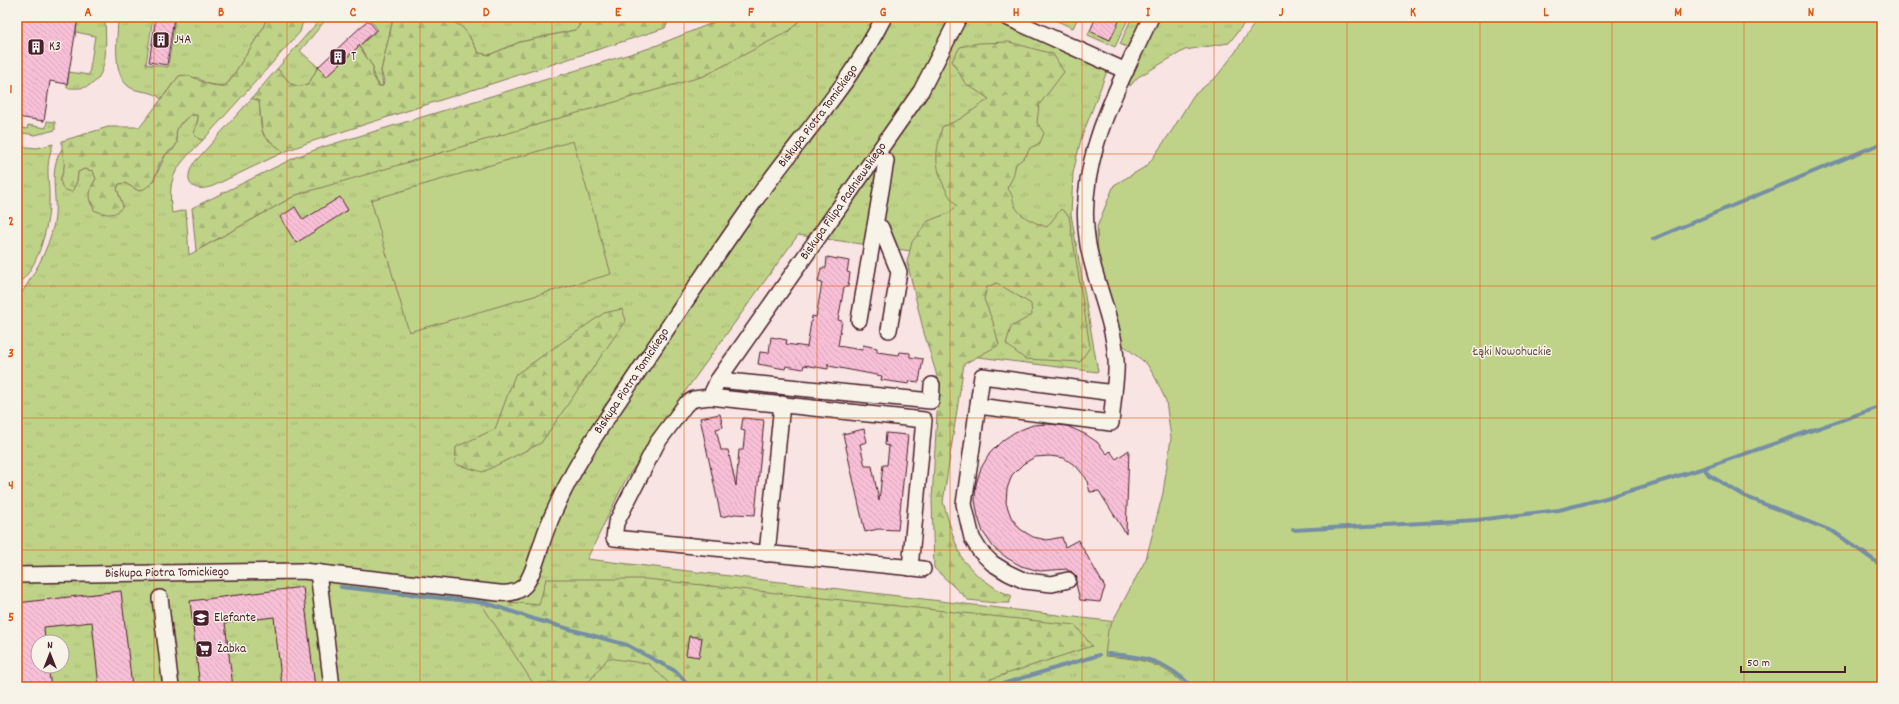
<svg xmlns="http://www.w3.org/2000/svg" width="1899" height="704" viewBox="0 0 1899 704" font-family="Dekko,sans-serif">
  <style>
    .grass { fill: url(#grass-tufts); stroke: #84795a; fill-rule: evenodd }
    .forest { fill: url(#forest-firs); stroke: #84795a }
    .park { fill: #bfd388; stroke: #84795a }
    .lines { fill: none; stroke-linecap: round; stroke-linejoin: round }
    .stream { stroke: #768ea4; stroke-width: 4 }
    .building { fill: url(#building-back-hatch); stroke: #4a1f2b }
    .minor-casing { stroke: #4a1f2b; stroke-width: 18 }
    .minor { stroke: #f7f3e8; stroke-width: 15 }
    .grid { fill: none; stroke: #e0560e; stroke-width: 1; stroke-opacity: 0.55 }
    .labels { text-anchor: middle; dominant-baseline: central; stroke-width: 3; stroke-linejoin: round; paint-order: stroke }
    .poi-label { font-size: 13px; fill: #4a1f2b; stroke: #f7f3e8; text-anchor: start }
    .street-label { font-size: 13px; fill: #4a1f2b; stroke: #f7f3e8 }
    .park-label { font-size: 13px; fill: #674c42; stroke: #f7f3e8 }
    .neatline { fill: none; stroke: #e0560e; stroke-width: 1.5 }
    .grid-label { font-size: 13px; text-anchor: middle; font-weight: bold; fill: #e0560e }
  </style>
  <defs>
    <pattern id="grass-tufts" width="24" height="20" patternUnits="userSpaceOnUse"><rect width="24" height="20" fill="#bfd388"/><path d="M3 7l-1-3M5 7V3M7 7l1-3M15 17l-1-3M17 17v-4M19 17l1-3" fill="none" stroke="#a6b576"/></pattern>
    <pattern id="forest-firs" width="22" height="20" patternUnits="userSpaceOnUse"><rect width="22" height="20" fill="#bfd388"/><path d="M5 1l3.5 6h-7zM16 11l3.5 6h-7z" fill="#a6b576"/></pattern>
    <pattern id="building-back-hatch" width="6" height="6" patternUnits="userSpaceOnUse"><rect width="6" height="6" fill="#f8c0d7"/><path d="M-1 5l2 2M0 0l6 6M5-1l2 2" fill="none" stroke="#d6a5b9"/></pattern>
  </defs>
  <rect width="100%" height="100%" fill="#f7e4e3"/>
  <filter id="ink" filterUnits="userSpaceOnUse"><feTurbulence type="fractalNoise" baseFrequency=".025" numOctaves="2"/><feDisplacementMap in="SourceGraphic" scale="8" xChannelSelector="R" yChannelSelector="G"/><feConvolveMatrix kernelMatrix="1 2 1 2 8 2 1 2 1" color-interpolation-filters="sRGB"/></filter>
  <g filter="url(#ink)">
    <path class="grass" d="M78 17H105C105 37 111 77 88 86 82 89 74 88 67 88L69 72 89 75 95 36 76 32Z
      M118 17H153L146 64 168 67 175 17H267L263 28 229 82 224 86 207 84 198 78 179 76 161 99C152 90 144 93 133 89 110 79 118 37 118 17Z
      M322 17H328L300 51 318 67 308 85C287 89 291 80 277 69Z
      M368 17H391L393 19 381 71 383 86H380L373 76V67L359 46 378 30Z
      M432 17H582L579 27 575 30 520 42 489 55 479 53 469 36Z
      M803 17H989L1107 71 1081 139 1073 173 1071 214 1098 372 931 351 911 251 798 235 689 386 625 481 587 559 1125 623 1273 687H17V300C33 276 48 252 54 223 59 199 47 170 62 149 66 161 65 168 60 180L77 181 78 172 84 169 93 171 96 179C86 194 86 206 103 214L123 206 117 189 119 184 125 183 139 191 153 182 166 154 173 150 177 143 176 133 178 126 191 115H197L198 119 195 128 199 139 203 140C178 165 166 175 172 213L186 210 189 255 296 195 789 31ZM38 642H62V666H38Z
      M1048 17H1078L1073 28Z
      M1121 17H1129L1115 47 1088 35 1090 31 1110 40Z
      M1132 17H1144L1129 48 1120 44Z
      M1159 17H1249L1229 43 1185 50 1138 77 1130 86 1129 81Z
      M252 98 259 101C261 112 259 125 264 136 267 140 280 148 284 152L213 186C194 193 182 184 193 164Z
      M47 121 55 122V130L35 135 17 132V127L27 129 28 125 46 128Z
      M53 144C44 168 50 180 49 204 49 226 37 272 17 284V146L37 148Z"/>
    <path class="forest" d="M267 17H304L300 32 203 140 199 139 194 134 198 119 197 115H191C184 120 177 125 176 134 176 137 177 140 177 143 175 149 169 150 166 154 155 167 158 185 139 191L125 183 119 184 117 189 123 206C116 217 105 215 94 210 89 198 88 191 96 179L93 171 84 169 78 172 77 181 72 192 63 189 60 180C69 159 61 159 62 141L108 127H140L179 76C192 73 197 81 208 84 214 86 219 86 224 86L229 82 263 28Z
      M391 17C412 17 448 13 464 29 470 36 473 45 479 53L489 55 520 42 575 30 579 27 582 17H671L665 28 307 143 284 152 265 137 262 130 259 101 252 98 277 69C291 80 287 89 308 85L318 67 326 77 359 46 373 67V76L379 86H383L384 81 381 71 393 19Z
      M727 17H803L789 31 704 76 296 195 196 251 192 208 296 157 323 147 650 48Z
      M1009 42 1053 54 1064 72 1039 105 1037 123 1044 133 1040 143 1030 148 1025 157 1016 164 1013 177 1007 188C1014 195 1012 201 1016 208 1023 219 1036 223 1047 227L1061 209 1069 216 1090 347 1080 362 1025 359 1006 344 1011 327 1032 315 1031 304 997 283 987 287 984 299 993 322 999 345 964 364 943 502 954 539 963 560 977 575 998 590 1012 596 1009 603H996L968 600 934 568 932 500 937 414 940 386 924 333 907 262 912 242 928 221 949 213 957 206C945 193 935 170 937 152 938 144 940 135 942 127L960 119 989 99 965 83 952 61 960 47 979 43Z
      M622 309 626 320 541 443 483 472 455 464 456 447 495 429 515 375 604 313Z
      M546 579H646L1075 625 1092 646 966 687H673L649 664 608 658 588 683H533L478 599 539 605Z"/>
    <path class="park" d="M1259 17H1882V687H1187C1161 661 1140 659 1105 656L1108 630 1146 559 1163 493 1171 438 1166 401 1156 379 1147 364 1119 342 1098 256 1097 227 1114 185 1147 166 1171 132 1193 96 1217 76 1234 54Z
      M573 141 611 274 409 332 371 200Z"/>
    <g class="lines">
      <path class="stream" d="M1653 239 1882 143
        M1704 468 1709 475 1744 496 1834 532 1882 566
        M1293 530 1477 520 1559 510 1606 498 1704 468 1882 406
        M341 587 486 603 537 620 627 645 677 672 690 687
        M1108 654C1144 656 1166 661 1192 687
        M992 687 1099 655"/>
    </g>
    <path class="building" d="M17 17H78L67 84 50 81 44 121 17 117V93L20 76H17Z
      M156 17H174L167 65 149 62Z
      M1096 17H1121L1110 40 1090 31Z
      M368 20 376 30 326 77 318 67Z
      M340 197 348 210 296 243 280 217 295 207 303 220Z
      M827 257 849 261 847 272 850 273 848 287H844L840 310 838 320 842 321 838 346 862 350 863 345 877 348V352L899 355 900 352 910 353V357L923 359 919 382 910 381 909 384 881 380 882 376 829 366 828 363V369L804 365 803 369 786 366 785 369 758 364 760 352 769 353 771 337 787 340 786 344 807 347 812 316 816 317 822 283 818 282 821 268H826Z
      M720 414 723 427 716 429 721 450H728L736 486 739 450H743L745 431 741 430 743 418 764 420 755 515 735 514 721 517 700 418Z
      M1048 424 1067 426 1085 434 1097 442 1107 454 1110 451 1116 459 1129 450 1126 534 1099 491 1090 492 1086 478 1076 466 1064 458 1050 456 1035 457 1023 464 1012 475 1007 489 1006 503 1011 517 1020 529 1033 537 1047 540 1062 537 1065 547 1078 540 1105 587 1100 602 1080 600 1076 584 1077 577 1071 571H1068L1067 569 1040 571 1021 566 1007 558 994 548 983 532 978 517 975 500 976 484 981 468 990 453 1003 440 1015 432 1033 425Z
      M864 429 867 442 860 444 865 466H872L879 501 883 465H887L889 446 885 445 886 433 908 435 898 530 878 529 865 532 843 434Z
      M303 587 315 687H282L274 617 225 623 233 687H200L190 601Z
      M121 591 132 687H99L92 622 44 627 45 642H38V666H48L51 687H18L17 603Z
      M689 636 702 638 699 657 686 655Z"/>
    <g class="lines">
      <g class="minor-casing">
        <g id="minor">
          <path d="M1006 17 1126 71"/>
          <path d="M875 227 881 228 899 272 889 330"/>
          <path d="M859 320 886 161 877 155"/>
          <path d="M718 380 931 401 932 385"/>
          <path d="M710 397 924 420 910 568"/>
          <path d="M978 406 1111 423 1114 393"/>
          <path d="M767 554 782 404"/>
          <path id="s1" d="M923 569 614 538 616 523 657 443 686 404 694 399 710 397 718 380 921 91 959 17"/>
          <path d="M318 572 332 687"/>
          <path id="s2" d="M17 575 303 571 499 593C509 594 518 593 525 585 535 572 541 542 548 526 562 491 580 458 601 427 652 352 702 275 754 202 798 140 850 85 884 17"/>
          <path d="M1068 580 1052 584 1025 581 1008 573 992 563 980 551 972 538 964 504 982 376 1114 393C1115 382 1117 371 1116 360 1114 321 1095 283 1088 245 1074 163 1118 88 1151 17"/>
          <path d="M160 598 171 687"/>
        </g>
      </g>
      <use href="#minor" class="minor"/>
    </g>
  </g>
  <path class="grid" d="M154 17V687M287 17V687M420 17V687M552 17V687M684 17V687M817 17V687M950 17V687M1082 17V687M1214 17V687M1347 17V687M1480 17V687M1612 17V687M1744 17V687M17 154H1882M17 286H1882M17 418H1882M17 550H1882"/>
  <defs>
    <g id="building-square" transform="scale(0.9)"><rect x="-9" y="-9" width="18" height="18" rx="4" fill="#4a1f2b" stroke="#f7f3e8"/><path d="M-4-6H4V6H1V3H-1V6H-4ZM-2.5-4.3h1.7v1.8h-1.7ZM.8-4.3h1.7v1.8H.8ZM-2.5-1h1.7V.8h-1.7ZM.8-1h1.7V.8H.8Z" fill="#fff"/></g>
    <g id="school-square" transform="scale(0.9)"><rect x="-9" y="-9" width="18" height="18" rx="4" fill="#4a1f2b" stroke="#f7f3e8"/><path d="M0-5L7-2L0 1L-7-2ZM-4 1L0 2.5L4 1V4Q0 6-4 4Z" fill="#fff"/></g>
    <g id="supermarket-square" transform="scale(0.9)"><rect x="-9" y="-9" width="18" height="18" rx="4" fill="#4a1f2b" stroke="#f7f3e8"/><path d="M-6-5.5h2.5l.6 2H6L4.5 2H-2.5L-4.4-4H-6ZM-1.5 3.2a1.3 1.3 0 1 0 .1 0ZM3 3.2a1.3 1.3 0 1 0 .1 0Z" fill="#fff"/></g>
  </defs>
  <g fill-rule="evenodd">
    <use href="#building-square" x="161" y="40"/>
    <use href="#building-square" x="36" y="47"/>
    <use href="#building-square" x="338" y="57"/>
    <use href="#school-square" x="201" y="618"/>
    <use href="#supermarket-square" x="204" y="649"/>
  </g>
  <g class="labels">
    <g class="poi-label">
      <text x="174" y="40">J4A</text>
      <text x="49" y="47">K3</text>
      <text x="351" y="57">T</text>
      <text x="214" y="618">Elefante</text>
      <text x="217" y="649">Żabka</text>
    </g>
    <g class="street-label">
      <text stroke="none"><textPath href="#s2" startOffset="1067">Biskupa Piotra Tomickiego</textPath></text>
      <text stroke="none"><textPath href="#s1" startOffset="727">Biskupa Filipa Padniewskiego</textPath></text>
      <text stroke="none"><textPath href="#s2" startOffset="743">Biskupa Piotra Tomickiego</textPath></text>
      <text stroke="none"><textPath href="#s2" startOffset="150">Biskupa Piotra Tomickiego</textPath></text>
    </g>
    <g class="park-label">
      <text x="1512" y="352">Łąki Nowohuckie</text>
    </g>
  </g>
  <rect width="1899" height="704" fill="none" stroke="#f7f3e8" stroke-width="44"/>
  <g transform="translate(50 654)"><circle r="19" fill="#f7f3e8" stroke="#b29e9c"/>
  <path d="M0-3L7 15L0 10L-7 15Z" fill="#4a1f2b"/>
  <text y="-6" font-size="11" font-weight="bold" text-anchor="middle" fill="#4a1f2b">N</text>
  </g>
  <path d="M1741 666v6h104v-6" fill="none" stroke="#4a1f2b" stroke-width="2"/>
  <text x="1747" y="666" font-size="12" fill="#4a1f2b" stroke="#f7f3e8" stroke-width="3" paint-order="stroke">50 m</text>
  <rect x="22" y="22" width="1855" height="660" class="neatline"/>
  <g class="grid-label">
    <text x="88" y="16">A</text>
    <text x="221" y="16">B</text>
    <text x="353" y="16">C</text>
    <text x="486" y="16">D</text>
    <text x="618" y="16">E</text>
    <text x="751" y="16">F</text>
    <text x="883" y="16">G</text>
    <text x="1016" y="16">H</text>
    <text x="1148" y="16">I</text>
    <text x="1281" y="16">J</text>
    <text x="1413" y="16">K</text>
    <text x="1546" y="16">L</text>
    <text x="1678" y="16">M</text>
    <text x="1811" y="16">N</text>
    <text x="11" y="93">1</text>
    <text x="11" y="225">2</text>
    <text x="11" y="357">3</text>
    <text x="11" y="489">4</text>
    <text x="11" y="621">5</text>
  </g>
</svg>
